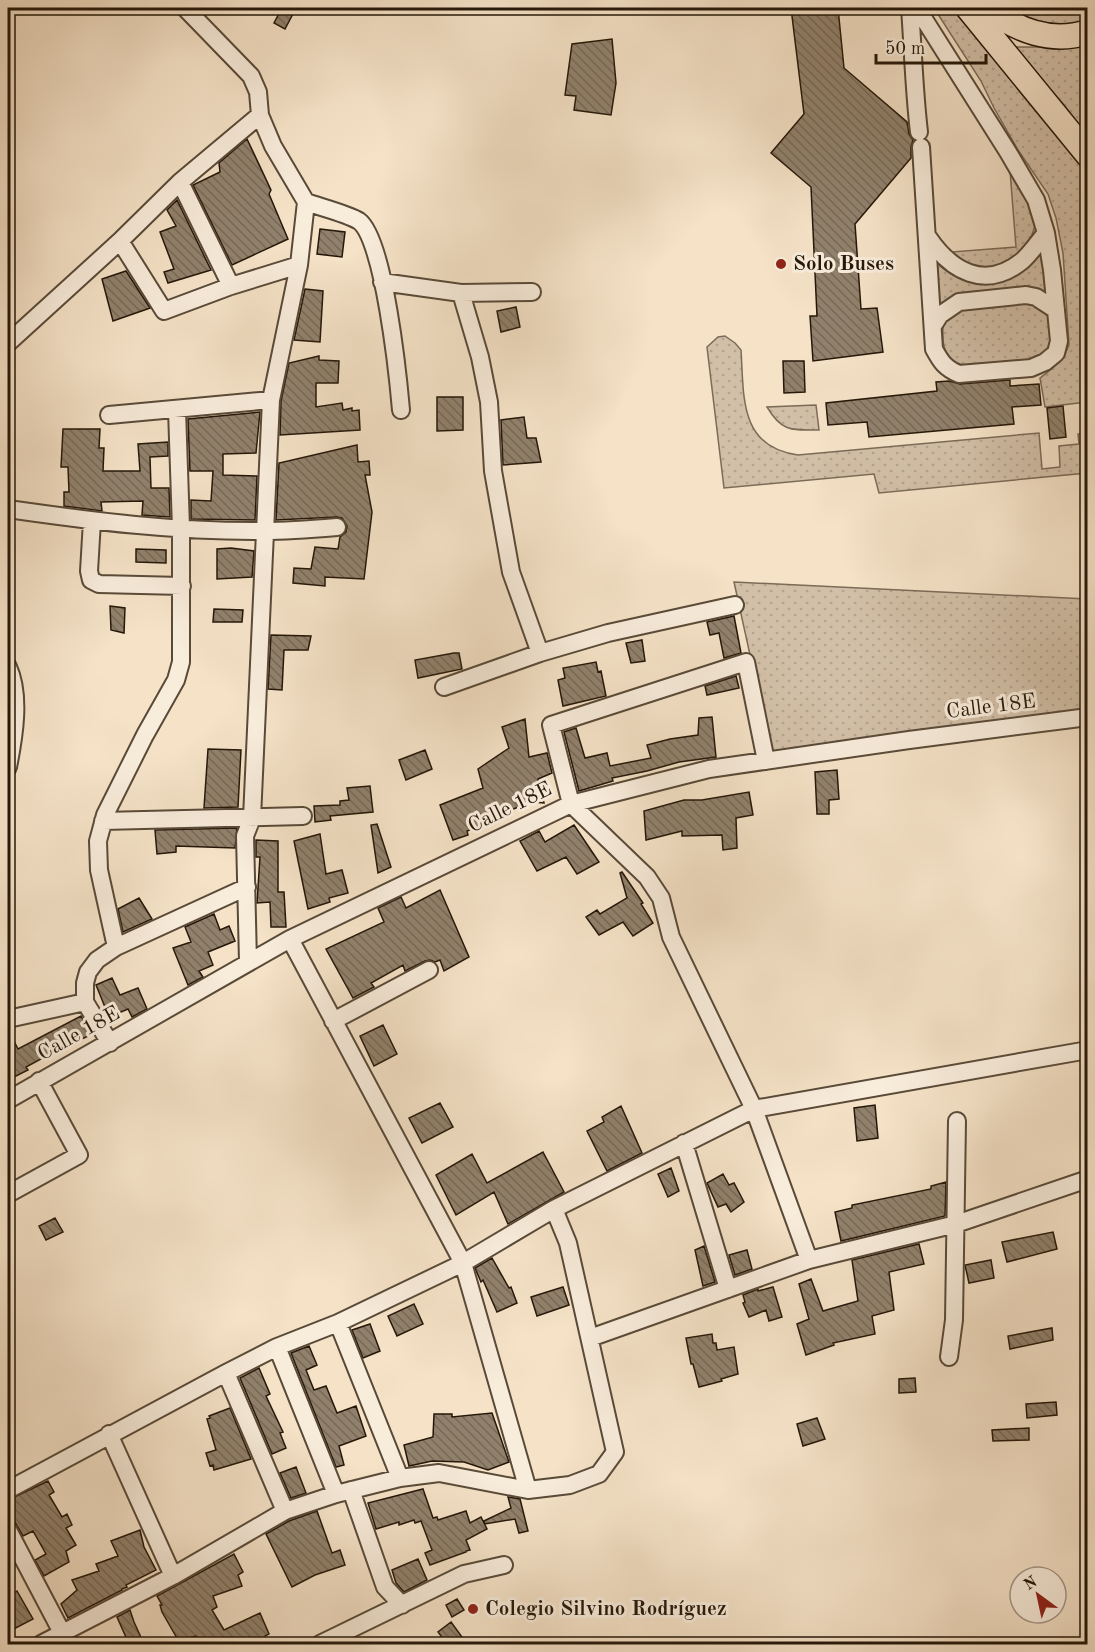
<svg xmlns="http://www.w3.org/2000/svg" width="1095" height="1652" viewBox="0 0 1095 1652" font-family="'Old Standard TT',serif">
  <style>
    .grass { fill: url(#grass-dots); stroke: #7c6b58; stroke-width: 1.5 }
    .building { fill: url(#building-back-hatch); stroke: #251709; stroke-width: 1.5 }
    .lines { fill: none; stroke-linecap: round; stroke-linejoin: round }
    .minor-casing { stroke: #594a38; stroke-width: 20 }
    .highway-casing { stroke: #251709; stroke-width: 27 }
    .minor { stroke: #f8ecdb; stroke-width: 16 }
    .highway { stroke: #f5e2c7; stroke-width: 24 }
    .poi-dot { fill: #8f2418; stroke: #f8ecdb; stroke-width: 2 }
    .labels { text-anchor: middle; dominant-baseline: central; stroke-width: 6; stroke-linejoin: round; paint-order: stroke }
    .poi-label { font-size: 21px; font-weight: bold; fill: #251709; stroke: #f8ecdb; text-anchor: start }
    .street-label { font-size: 21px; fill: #251709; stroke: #f8ecdb }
  </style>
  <defs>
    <pattern id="grass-dots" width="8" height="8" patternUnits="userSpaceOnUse" patternTransform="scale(1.5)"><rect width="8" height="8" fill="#d2bfa7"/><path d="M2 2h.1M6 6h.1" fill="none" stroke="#b4a38e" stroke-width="1.8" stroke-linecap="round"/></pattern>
    <pattern id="building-back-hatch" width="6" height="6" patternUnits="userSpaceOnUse" patternTransform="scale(1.5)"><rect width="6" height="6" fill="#91816c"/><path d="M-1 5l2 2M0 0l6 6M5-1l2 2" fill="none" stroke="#766957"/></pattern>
  </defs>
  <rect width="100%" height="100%" fill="#f5e2c7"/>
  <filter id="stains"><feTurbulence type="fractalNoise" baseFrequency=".00333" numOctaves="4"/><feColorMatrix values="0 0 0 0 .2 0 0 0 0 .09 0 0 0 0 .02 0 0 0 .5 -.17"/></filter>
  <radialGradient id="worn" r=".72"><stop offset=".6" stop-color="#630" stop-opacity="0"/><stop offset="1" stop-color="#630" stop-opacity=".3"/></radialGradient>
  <path class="grass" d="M934 8H953L1078 161 1087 176V402L1045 407 1040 378C1053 368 1063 361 1069 345L1063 253 1056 218 1048 194 1018 150 994 108 981 81Z
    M995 8H1087V21L1059 30Z
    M1087 41V136L1065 106 1013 47H1070Z
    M1010 171 1030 204 1035 226 1029 243 1022 252 998 269 970 266 951 252 1016 247Z
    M1041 251 1047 298 939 308 937 263C956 282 984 289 1010 278 1014 277 1019 275 1022 272 1029 267 1035 258 1041 251Z
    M1034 302 1050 315C1051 330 1054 344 1042 355 1031 364 978 367 963 365 959 365 954 362 951 359 941 349 943 336 943 323L964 306Z
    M725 336 735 343 741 350C744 397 739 447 798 455L1039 433 1042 469 1060 467 1059 446 1079 444 1078 434 1087 432V473L879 493 874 474 724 488 707 347 718 337Z
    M816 405 819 430C791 430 782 432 767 407Z
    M734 582 1087 599V712L772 755Z"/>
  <path class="building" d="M282 8H296L285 29 274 23Z
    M791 8H838L844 68 907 122 909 134 913 140 911 147V158L855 224 861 309 877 308 883 352 813 361 810 316H817L811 187 771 153 804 114Z
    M612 39 616 83 611 115 574 110 576 96 565 95 572 44Z
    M247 139 271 190 269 194 288 239 232 265 193 185 220 172 219 163Z
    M177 200 211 270 168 283 164 272 174 269 160 232 176 226 167 210Z
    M320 229 345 232 342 257 317 254Z
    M126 271 150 308 113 321 102 279Z
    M305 289 323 291 320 342 294 340Z
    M516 307 520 327 501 332 497 311Z
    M319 356V360L339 361 338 383H316V407L342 403 343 410 352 408V411L359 410 360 430 280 435 281 401 289 363Z
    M783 361H804L805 392 784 393Z
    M1010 380V386L1039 384 1041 405 1012 407 1014 424 869 437 867 422 828 425 826 403 937 391 936 382 949 381 960 384Z
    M437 397H463V430L437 431Z
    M1063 406 1066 437 1050 439 1047 408Z
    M260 412 256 453 223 454V475L257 476 255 520 191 519V500L211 501 213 471H190L188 419Z
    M524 417 527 438H536L541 462 503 465 501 420Z
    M63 429H100L99 448H104L103 471H140L138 444 168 442V456L150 457 151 488H169L170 517 142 515 143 501 101 502 102 511 64 506V492H69L68 467H61Z
    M357 445 358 462 369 461 370 475H365L372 512 364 579 325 577V586L293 583 294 568 311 569 315 547 338 549 340 537 346 532 347 526 342 518 337 517 276 520 279 463Z
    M231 548 254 551 252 577 217 579V549Z
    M136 549 166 550V563L136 562Z
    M110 606 125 608 124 633 111 630Z
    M214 609 243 610 242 622H213Z
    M734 616 741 653 724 658 719 633 710 635 707 622Z
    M271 635 311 636 308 650H284L282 690 268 689Z
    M642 640 645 661 631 663 626 643Z
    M454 653H459L462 669 418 678 415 660Z
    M596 662 598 672 601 671 606 696 563 706 558 680 565 678 563 668Z
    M736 676 739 688 707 695 705 686Z
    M712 717 716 757 679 762 647 771 612 778 613 781 579 791 564 732 576 728 585 758 607 753 610 766 651 758 647 745 670 739 698 735 699 718Z
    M525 719 529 757 547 753 552 773 538 779 544 803 531 802 493 817 494 821 467 831 468 835 453 840 440 805 483 788 478 769 509 748 502 727Z
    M208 749 241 750 238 807 204 808Z
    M425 750 432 769 406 780 399 760Z
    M837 770 839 799 829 800V814H817L815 772Z
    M370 786 373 812 330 816 331 820 315 822 314 806 340 805V801L349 800 347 788Z
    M749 792 753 815 736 818 737 848 723 850 722 835 682 836V831L646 840 644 811 684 800H702Z
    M377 824 391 867 378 873 371 825Z
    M574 825 599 862 577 874 566 857 537 871 520 841 539 831 545 842Z
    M237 828 235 848 176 846V852L157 854 155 830Z
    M320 834 326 874 342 870 348 893 329 898 330 902 308 909 294 841Z
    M256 840 278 841V892H284L286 927H271L270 902 257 903 260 857H256Z
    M622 872 643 903 641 904 653 923 633 936 623 922 599 935 586 917 597 910 600 914 627 898 620 873Z
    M440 890 469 957 444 971 440 960 435 962 430 960 425 961 405 971 403 965 371 983 374 987 353 998 326 949 384 922 378 908 401 897 406 908Z
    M139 898 152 919 123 932 118 909Z
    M214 914 220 930 229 926 235 941 208 952 213 965 199 971 203 977 188 985 173 948 191 942 185 927Z
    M112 978 120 995 138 988 147 1009 132 1017 128 1009 109 1017 96 985Z
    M81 1016 91 1035 61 1048 26 1067 28 1070 8 1080V1029L18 1049Z
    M383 1025 397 1054 374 1066 360 1036Z
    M440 1103 453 1127 422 1143 409 1118Z
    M875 1105 878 1138 857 1141 854 1108Z
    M621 1106 642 1153 607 1171 587 1131 604 1122 602 1117Z
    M543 1152 564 1192 508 1224 494 1192 456 1215 436 1175 472 1154 487 1183Z
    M671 1168 679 1191 668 1197 658 1174Z
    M723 1174 729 1185 734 1183 744 1202 731 1212 726 1204 718 1207 707 1183Z
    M946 1182 945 1216 841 1241 835 1212 852 1208V1205L931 1189V1186Z
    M55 1218 63 1232 46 1240 39 1226Z
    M1053 1232 1057 1249 1007 1262 1002 1242Z
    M919 1244 924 1264 889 1272 894 1310 872 1316 875 1334 833 1343 834 1345 806 1355 797 1324 809 1319 799 1284 811 1279 823 1311 858 1301 852 1260Z
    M704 1246 715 1282 703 1286 695 1250Z
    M747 1250 752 1269 735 1275 729 1255Z
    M492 1258 509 1288 511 1287 517 1303 497 1312 483 1280 481 1282 475 1268Z
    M991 1260 994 1278 969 1283 965 1265Z
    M563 1287 569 1305 537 1316 531 1297Z
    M773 1287 782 1317 769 1321 766 1310 749 1317 743 1303 745 1302 743 1295 758 1289V1291Z
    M414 1304 423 1324 397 1336 388 1316Z
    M370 1324 380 1351 363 1358 352 1330Z
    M1052 1328 1053 1340 1010 1349 1008 1336Z
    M712 1334 713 1343H716L717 1350 734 1347 738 1374 721 1379 722 1381 699 1387 693 1364H691L686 1338Z
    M309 1346 317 1365 306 1370 314 1390 326 1386 337 1413 356 1406 366 1436 339 1446 344 1465 336 1467 291 1353Z
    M259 1368 270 1394 266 1396 283 1432 280 1433 286 1448 272 1454 240 1378Z
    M915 1378 916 1392 899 1393V1379Z
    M1056 1402 1057 1415 1027 1418 1026 1404Z
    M230 1408 251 1459 214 1470 213 1465 210 1466 206 1453 216 1450 207 1419 210 1418 209 1416Z
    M492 1413 509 1462 488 1470 464 1462 432 1461 409 1466 404 1445 433 1437 434 1414H452V1417Z
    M817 1418 825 1439 803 1446 797 1424Z
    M1029 1428V1440L993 1441 992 1430Z
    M296 1467 306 1493 291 1498 280 1473Z
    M48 1481 54 1492 49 1495 62 1517 67 1514 72 1525 66 1528 76 1545 66 1551 69 1562 44 1576 35 1560 46 1554 33 1531 23 1536 8 1510V1500Z
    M423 1489 433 1518 437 1517 438 1520 466 1511 470 1523 481 1517 487 1529 466 1540 470 1550 466 1551V1552L430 1565 425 1553 432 1550 421 1521 415 1523 414 1520 399 1525V1522L376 1529 368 1503Z
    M508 1497 520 1499 528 1531 519 1533 515 1519 485 1524 484 1521 511 1508Z
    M317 1511 332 1553 340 1550 345 1565 315 1575 292 1587 266 1534 289 1521Z
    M140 1530 144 1547 156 1570 126 1585 127 1587 122 1589V1590L68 1618 61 1604 77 1590 72 1580 99 1571 96 1564 118 1556 111 1541Z
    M234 1554 243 1572 238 1575 242 1586 213 1596 217 1607 212 1610 224 1630 260 1613 269 1634 265 1636 268 1644H201L196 1636 178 1640 162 1612 160 1605H162L157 1596Z
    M418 1559 427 1580 404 1592 396 1583 392 1570Z
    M17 1591 33 1619 8 1632V1597Z
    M457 1599 464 1610 452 1617 446 1605Z
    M130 1610 134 1622 144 1644H129L117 1617Z
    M451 1622 467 1644H447L438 1632Z"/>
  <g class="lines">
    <g class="minor-casing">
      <path id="minor" d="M185 8 251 76 258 92 260 115 273 146 306 202 299 265 271 400 252 818 245 836 248 962
        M910 8C913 49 914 90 919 132
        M917 8 1008 152 1036 200 1046 233 1052 270 1059 341 1056 353 1045 362 1031 368 959 374C945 368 941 362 934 349L921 147
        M180 182 231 286
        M306 202C320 207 348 214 359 221 384 239 398 376 401 410
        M928 237C951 271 985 291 1022 261 1031 253 1038 242 1046 233
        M120 241 164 311 231 286 299 265
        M382 282 461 293 532 292
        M461 293 480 357 489 402 493 471 511 572 540 653
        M933 326 940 315 959 302 1026 295 1036 297 1056 310
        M8 343 120 241 180 182 260 115
        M109 415 271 400
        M8 509C92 521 178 532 264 531 288 531 313 529 337 527
        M92 521 89 571 91 580 99 584 182 586
        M8 667C21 695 14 737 8 767
        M444 687 540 653 608 633 735 605
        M766 761 746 662 551 725 571 804 647 877 661 898 671 937 754 1109 809 1260
        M103 821 303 816
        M290 939 463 1263 528 1490
        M116 947 99 870 98 841 105 815 145 735 176 680 181 662V528L177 410
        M8 1019 85 1002
        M333 1021 429 970
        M110 1043 85 1002V983L88 972 97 960 116 947 247 887
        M8 1100 290 939 571 804 709 769 909 740 1088 717
        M684 1143 728 1289
        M8 1194 79 1155 39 1081
        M338 1323 400 1478
        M590 1338 809 1260 956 1224 1088 1179
        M277 1347 336 1494
        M949 1357 954 1320 957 1121
        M226 1373 285 1511
        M109 1434 173 1576
        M8 1490 226 1373 277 1347 338 1323 463 1263 554 1209 754 1109 1088 1050
        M351 1490 385 1587 402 1605
        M8 1530 68 1644
        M41 1644 173 1576 285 1511 336 1494 400 1478 439 1473 528 1490 570 1485 599 1474 615 1452 568 1243 554 1209
        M320 1644 464 1574 504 1565"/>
    </g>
    <g class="highway-casing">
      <path id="highway" d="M968 8 1088 155
        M988 8C1016 30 1051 44 1088 32"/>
    </g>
    <use href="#minor" class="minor"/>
    <use href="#highway" class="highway"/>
  </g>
  <g class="poi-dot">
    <circle cx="781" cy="264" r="6"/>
    <circle cx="473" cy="1609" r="6"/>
  </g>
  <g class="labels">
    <g class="poi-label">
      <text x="793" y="264">Solo Buses</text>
      <text x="485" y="1609">Colegio Silvino Rodríguez</text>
    </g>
    <g class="street-label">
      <text transform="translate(991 707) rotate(-7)">Calle 18E</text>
      <text transform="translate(510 808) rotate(-26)">Calle 18E</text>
      <text transform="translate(79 1034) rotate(-29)">Calle 18E</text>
    </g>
  </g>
  <rect width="1095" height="1652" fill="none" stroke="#f5e2c7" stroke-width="30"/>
  <rect x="9" y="9" width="1077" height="1634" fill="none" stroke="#251709" stroke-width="3"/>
  <rect x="15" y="15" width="1065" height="1622" fill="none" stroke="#251709" stroke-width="1.5"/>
  <g transform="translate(1038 1595) rotate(327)"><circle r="28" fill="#f8ecdb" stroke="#a49787" stroke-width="1.5"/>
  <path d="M0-4.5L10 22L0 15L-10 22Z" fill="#8f2418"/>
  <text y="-9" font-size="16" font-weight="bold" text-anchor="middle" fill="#251709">N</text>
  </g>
  <path d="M876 54v9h110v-9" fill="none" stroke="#251709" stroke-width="3"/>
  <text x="885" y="54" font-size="18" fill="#251709" stroke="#f8ecdb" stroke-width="4.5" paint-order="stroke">50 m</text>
  <rect width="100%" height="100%" filter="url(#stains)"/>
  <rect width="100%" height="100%" fill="url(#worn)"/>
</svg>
